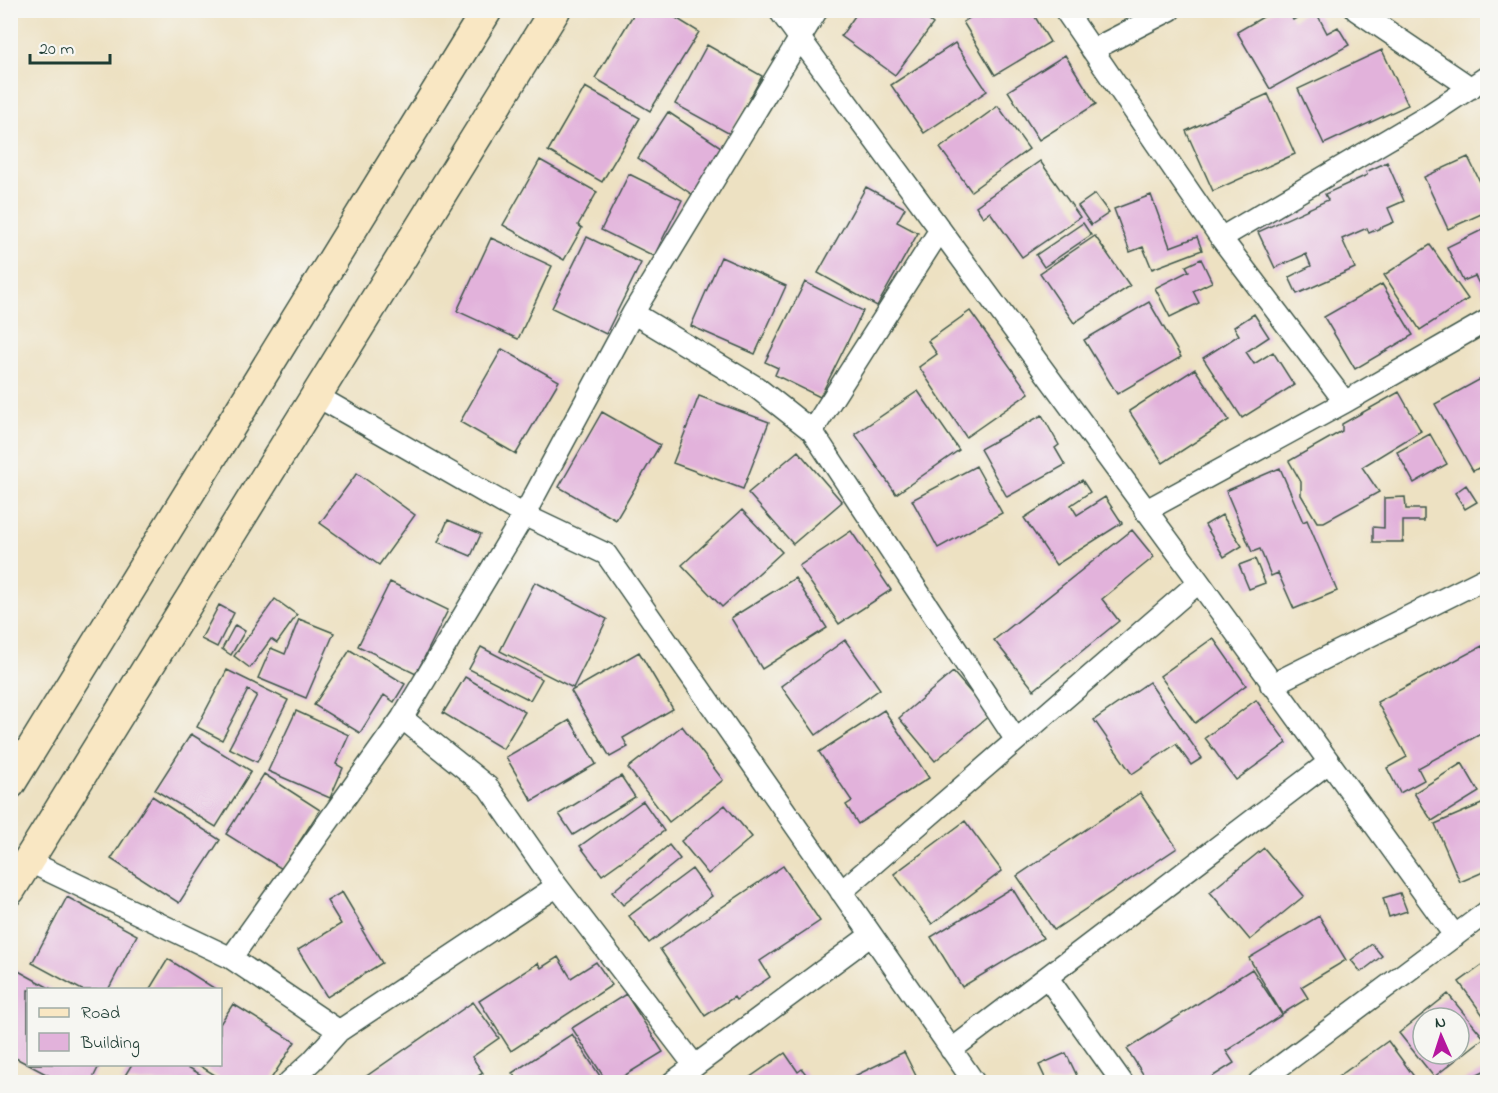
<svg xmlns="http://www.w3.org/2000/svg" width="1498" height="1093" viewBox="0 0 1498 1093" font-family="'Indie Flower',sans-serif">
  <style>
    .building { fill: #e2b2db; fill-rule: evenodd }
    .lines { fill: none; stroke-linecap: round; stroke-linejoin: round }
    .street-casing { stroke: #3e5649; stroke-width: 24 }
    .secondary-casing { stroke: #3e5649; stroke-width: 33 }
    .street { stroke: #fff; stroke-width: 21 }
    .secondary { stroke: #f9e7c3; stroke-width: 30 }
  </style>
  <rect width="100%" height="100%" fill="#f6f6f2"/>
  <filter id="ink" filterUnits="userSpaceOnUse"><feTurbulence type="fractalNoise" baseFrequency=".0167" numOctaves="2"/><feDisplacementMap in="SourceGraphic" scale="12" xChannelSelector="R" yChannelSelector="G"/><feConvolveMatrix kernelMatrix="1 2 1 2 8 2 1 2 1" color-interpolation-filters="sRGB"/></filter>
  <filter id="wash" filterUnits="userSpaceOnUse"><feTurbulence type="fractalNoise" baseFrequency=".008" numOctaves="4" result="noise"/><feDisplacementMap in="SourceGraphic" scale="24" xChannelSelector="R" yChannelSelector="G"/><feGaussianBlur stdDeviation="1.35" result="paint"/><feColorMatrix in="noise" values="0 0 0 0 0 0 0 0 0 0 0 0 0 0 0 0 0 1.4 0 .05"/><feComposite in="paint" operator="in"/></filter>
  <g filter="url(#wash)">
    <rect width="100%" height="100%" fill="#ede1c2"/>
    <g id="blocks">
      <path class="building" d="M636 10H663L699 32 650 111 595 78Z
        M859 10H915L933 24 895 75 841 36Z
        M982 10H1031L1050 42 995 75 963 22Z
        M1275 10H1288L1293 20 1310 10H1315L1327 33 1338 27 1349 45 1270 89 1237 32Z
        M955 43 987 91 924 133 891 85Z
        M707 45 762 76 730 134 675 104Z
        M1382 50 1408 105 1324 144 1298 89Z
        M1065 55 1096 104 1039 140 1008 91Z
        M585 87 640 118 602 182 548 151Z
        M1268 94 1295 154 1213 191 1186 131Z
        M998 106 1029 149 971 191 940 148Z
        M668 112 724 149 693 195 638 158Z
        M1468 157 1488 198V211L1448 229 1424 177Z
        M540 160 597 192 578 225 582 228 564 260 503 225Z
        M1040 161 1080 217 1022 257 990 212 983 217 976 206Z
        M1387 162 1404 201 1388 208 1394 222 1369 233 1367 228 1342 239 1355 268 1297 294 1289 277 1311 266 1306 254 1275 268 1258 232 1328 200 1325 194 1367 175 1366 172Z
        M629 174 682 200 654 256 601 230Z
        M866 187 905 208 897 222 918 233 877 306 818 273Z
        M1095 194 1109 213 1091 225 1078 206Z
        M1151 195 1170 247 1197 237 1202 250 1152 269 1143 247 1130 252 1114 209Z
        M1083 223 1091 235 1044 267 1036 255Z
        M1484 229 1488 237V302L1475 276 1463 281 1447 247Z
        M1095 236 1130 286 1074 323 1040 273Z
        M587 237 641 263 606 334 552 308Z
        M491 238 552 266 518 339 457 311Z
        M1430 245 1468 299 1420 330 1384 275Z
        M721 257 786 286 755 354 691 326Z
        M1201 259 1212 282 1193 291 1199 303 1170 317 1155 288 1189 271 1186 266Z
        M805 282 863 311 820 397 775 375 778 368 765 362Z
        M1382 284 1413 335 1355 369 1324 317Z
        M1149 302 1181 357 1117 394 1084 340Z
        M970 311 1029 393 966 437 919 367 937 354 928 341Z
        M1254 314 1269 337 1246 352 1254 364 1273 352 1294 385 1242 418 1203 358 1239 335 1234 327Z
        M502 349 559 381 516 454 460 422Z
        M1195 369 1229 420 1163 463 1129 411Z
        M1488 375V463L1473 471 1435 404Z
        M918 391 959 450 896 494 855 434Z
        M1399 392 1421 431 1362 467 1379 492 1324 522H1317L1301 495V482L1289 461 1342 431V424Z
        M699 396 769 422 743 489 673 463Z
        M602 412 660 445 616 520 559 487Z
        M1042 415 1059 445 1055 448 1065 465 1007 497 980 449Z
        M1430 434 1447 464 1414 483 1397 452Z
        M798 451 842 502 793 544 748 493Z
        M976 466 1002 513 938 548 912 500Z
        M1280 468 1303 522 1307 520 1337 591 1294 609 1278 573 1271 576 1260 549 1252 552 1226 491Z
        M357 473 415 515 379 565 320 523Z
        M1082 480 1090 492 1071 505 1077 515 1105 497 1122 523 1056 565 1024 518Z
        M1466 485 1477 502 1465 509 1455 493Z
        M1405 497 1406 509H1424V521H1403V542H1373V527L1384 528V498Z
        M742 510 782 552 722 607 682 565Z
        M1222 515 1242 546 1224 557 1205 525Z
        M448 520 481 534 471 556 438 542Z
        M1132 530 1154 557 1102 599 1119 621 1034 690 994 640Z
        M851 531 891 590 839 624 799 566Z
        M1255 559 1265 583 1249 589 1239 565Z
        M795 578 827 628 762 669 731 618Z
        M390 582 448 610 416 674 358 646Z
        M535 582 607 619 573 688 500 651Z
        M275 599 297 615 277 643 271 639 250 668 234 656Z
        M219 605 234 613 217 647 201 639Z
        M299 619 334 633 306 698 258 678 271 648 285 654Z
        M235 625 245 631 231 655 222 649Z
        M1213 638 1246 685 1195 723 1160 676Z
        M845 640 880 689 816 735 781 686Z
        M1482 646 1488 656V730L1418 768 1424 780 1400 793 1387 768 1407 757 1377 702Z
        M481 647 542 679 530 700 469 669Z
        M350 650 405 684 394 702 384 695 360 733 314 705Z
        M639 652 673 709 623 738 628 747 610 757 571 691Z
        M227 670 288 700 257 762 229 748 257 695 248 690 222 740 197 727Z
        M953 672 990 715 935 761 899 718Z
        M465 677 525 712 503 749 443 713Z
        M1149 682 1202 758 1191 765 1176 744 1132 774 1094 720Z
        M1256 700 1287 743 1236 780 1205 738Z
        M884 710 929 778 858 824 846 805 852 801 819 752Z
        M296 711 349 735 336 764 343 768 330 798 268 771Z
        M570 720 596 764 532 801 506 757Z
        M682 726 723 780 669 822 628 768Z
        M191 734 251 771 216 827 155 790Z
        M1462 763 1479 792 1432 821 1414 793Z
        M264 774 320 810 282 869 226 834Z
        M621 776 635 797 573 835 559 814Z
        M1140 793 1177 848 1054 930 1017 876Z
        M152 796 220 840 179 903 111 859Z
        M643 801 664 831 602 875 580 846Z
        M1484 803 1488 810V870L1460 882 1435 824Z
        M725 805 752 837 708 874 681 841Z
        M965 821 1002 871 932 924 894 874Z
        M669 845 680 859 623 905 612 892Z
        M1264 848 1304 896 1250 940 1210 892Z
        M783 866 820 921 760 961 770 977 736 1000 734 997 705 1016 660 949Z
        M692 869 712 896 649 943 629 916Z
        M1012 888 1043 938 962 987 931 937Z
        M342 892 364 929 362 930 382 963 327 997 298 950 341 924 327 901Z
        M1400 893 1407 911 1389 917 1383 898Z
        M67 897 137 935 108 990H82L32 963Z
        M1319 916 1346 960 1301 987 1308 998 1282 1014 1249 958Z
        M1372 944 1382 956 1361 972 1351 960Z
        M558 957 571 978 596 962 612 985 511 1051 479 1001 538 963 541 968Z
        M168 959 217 990H149Z
        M1488 961V1022L1459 982Z
        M13 968 53 990H28V1064H100L91 1082H61L10 1055V973Z
        M1252 969 1282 1015 1226 1051 1234 1063 1204 1082H1148L1127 1049Z
        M626 994 663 1052 614 1082H607L572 1028Z
        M1448 994 1484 1038 1434 1077 1399 1033ZM1423 1018H1459V1054H1423Z
        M473 1002 499 1038 472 1057 483 1073 469 1082H358Z
        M233 1004 295 1042 269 1082H226L197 1064H220V1024Z
        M572 1034 604 1082H519L512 1073Z
        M1388 1041 1418 1082H1331Z
        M904 1052 919 1082H842Z
        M785 1053 798 1072 802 1069 812 1082H743Z
        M1066 1053 1077 1076 1064 1082H1047L1039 1065Z
        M132 1064H183L213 1082H121Z
        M1488 1069V1082H1461Z"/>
    </g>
  </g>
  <g filter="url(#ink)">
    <use href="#blocks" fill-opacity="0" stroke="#3e5649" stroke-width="1.5"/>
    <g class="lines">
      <g class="street-casing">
        <path id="street" d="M779 10 1199 582 1455 936
          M1065 10 1221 238 1345 402
          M1356 10 1471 88
          M1092 50 1170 10
          M1221 238 1426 117 1488 76
          M633 313 756 387 812 431 1016 740
          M315 395 524 515 606 554 974 1082
          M812 431 940 230
          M1145 511 1345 402 1488 320
          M1271 685 1488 577
          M402 718 488 787 557 886 695 1066
          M28 861 231 958 402 718 524 515 633 313 817 10
          M841 892 1199 582
          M231 958 339 1031
          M1047 977 1122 1082
          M951 1050 1328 763
          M289 1082 312 1061 339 1031 557 886
          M673 1082 871 935
          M1259 1082 1488 911"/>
      </g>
      <g class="secondary-casing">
        <path id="secondary" d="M10 784 487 10
          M10 890 555 10"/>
      </g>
      <use href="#street" class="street"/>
      <use href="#secondary" class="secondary"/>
    </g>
  </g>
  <rect width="1498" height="1093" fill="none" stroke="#f6f6f2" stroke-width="36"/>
  <rect x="27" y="988" width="195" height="78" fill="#f6f6f2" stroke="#a0aca6" stroke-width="1.5"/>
  <rect x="39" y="1008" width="30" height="9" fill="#f9e7c3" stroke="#a0aca6" stroke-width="1.5"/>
  <text x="81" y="1018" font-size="18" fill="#1f3d34">Road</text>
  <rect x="39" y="1033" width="30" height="18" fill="#e2b2db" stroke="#a0aca6" stroke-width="1.5"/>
  <text x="81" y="1048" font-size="18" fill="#1f3d34">Building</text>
  <g transform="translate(1441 1036) rotate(357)"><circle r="28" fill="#f6f6f2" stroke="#a0aca6" stroke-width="1.5"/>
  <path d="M0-4.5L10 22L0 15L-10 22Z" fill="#b5179e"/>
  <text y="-9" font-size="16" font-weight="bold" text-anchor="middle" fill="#1f3d34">N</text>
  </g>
  <path d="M30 54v9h80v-9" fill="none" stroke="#1f3d34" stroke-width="3"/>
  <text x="39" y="54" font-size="18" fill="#1f3d34" stroke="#f6f6f2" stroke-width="4.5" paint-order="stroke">20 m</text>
</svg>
